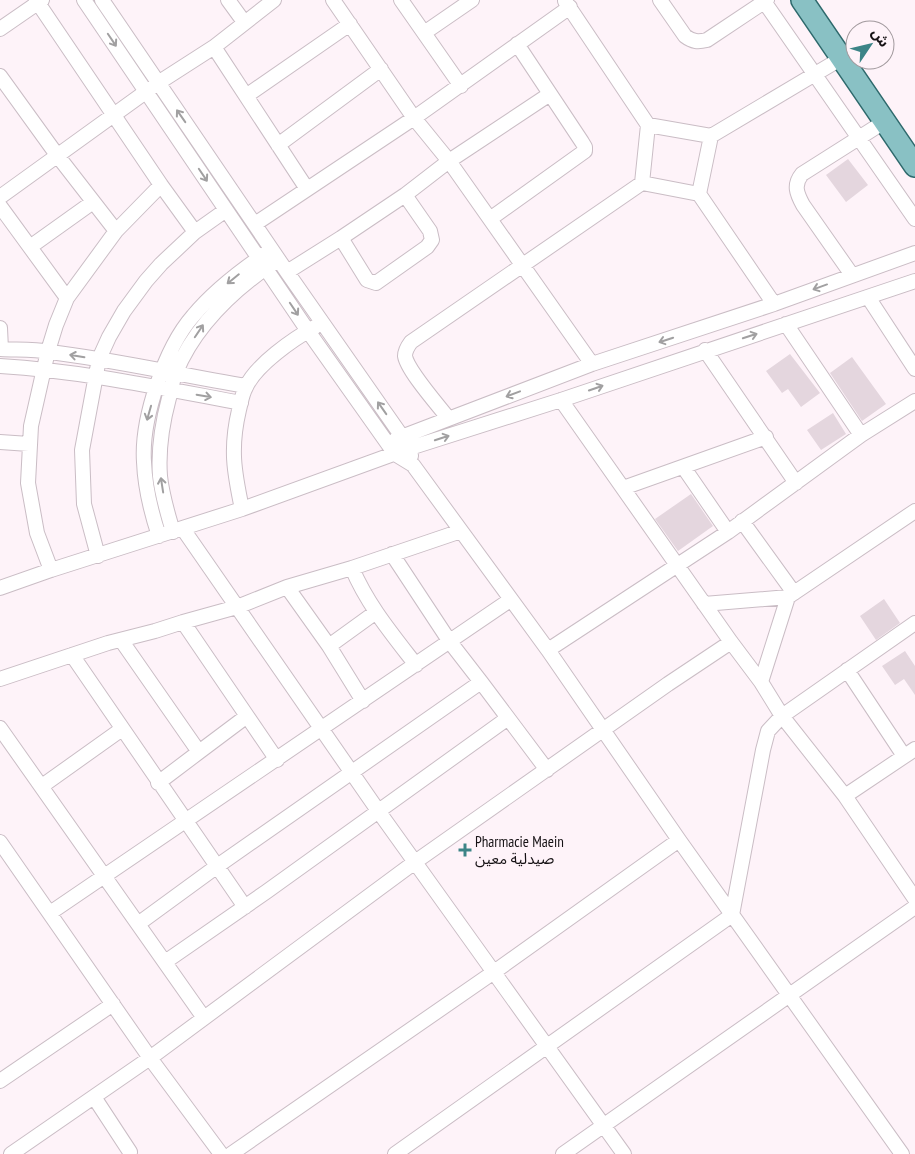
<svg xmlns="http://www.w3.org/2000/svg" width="915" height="1154" viewBox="0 0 915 1154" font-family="'PT Sans Narrow','Noto Sans Arabic',sans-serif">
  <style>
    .building { fill: #e4d6de }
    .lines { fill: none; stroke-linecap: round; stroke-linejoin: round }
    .street-casing { stroke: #cabdc5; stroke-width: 16 }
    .primary-casing { stroke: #2e696c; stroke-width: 24 }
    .street { stroke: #fff; stroke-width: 14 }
    .primary { stroke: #89c1c4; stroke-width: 21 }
    .oneway { stroke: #a1a0a1 }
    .poi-dot { fill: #3c8487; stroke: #fef3f9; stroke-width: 2 }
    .labels { text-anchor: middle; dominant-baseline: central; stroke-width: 4.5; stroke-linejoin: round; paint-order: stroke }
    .poi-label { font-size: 15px; fill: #151114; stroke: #fef3f9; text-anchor: start }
  </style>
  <rect width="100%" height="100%" fill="#fef3f9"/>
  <path class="building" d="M848 159 868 185 846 202 826 175Z
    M790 354 820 393 801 407 788 389 782 393 766 371Z
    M852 357 886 404 862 421 830 373Z
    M833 413 846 434 821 450 807 430Z
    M691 494 713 526 678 551 655 519Z
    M884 599 900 623 876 640 860 616Z
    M905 651 915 666V695L904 679 895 685 882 666Z"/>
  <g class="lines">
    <g class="street-casing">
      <path id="street" d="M36 0 161 185 195 232
        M84 0 308 331 395 454 413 465 548 650 679 840 902 1154
        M102 0 287 272 410 448 411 456
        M228 0 244 22
        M333 0 414 118 449 161 592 364
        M401 0 461 86
        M660 0 685 36C693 42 698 42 707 40L767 0
        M763 0 915 219
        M565 1 648 125
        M0 29 42 0
        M424 33 472 0
        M214 47 307 189
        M0 76 57 155 116 231
        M246 96 350 24
        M278 145 381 69
        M642 183 648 125 711 136 842 58
        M699 194 774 304
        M0 197 158 83 214 47 274 0
        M0 206 67 298
        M490 219 585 151V147L582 142 517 44
        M255 224 414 118 570 7
        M341 238 367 280 376 283 427 247 432 240 430 231 405 195
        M30 247 93 202
        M287 272 341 238 405 195 449 161 550 94
        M852 275 803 205C797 194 793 185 802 174L884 122
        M868 297 915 369
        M786 324 861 435
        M0 328 1 349
        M0 349C16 350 33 349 50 352 116 360 180 375 246 386
        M705 350 796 483
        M0 366C82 371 161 388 241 403
        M561 400 731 642 761 682 782 716 845 796 915 899
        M448 418C438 405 407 370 405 356 405 350 408 346 411 342L642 183 699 194 711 136
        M396 439 592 364 774 304 915 253
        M0 442 29 444
        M684 468 728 532
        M623 488 766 437
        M242 509C234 471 230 448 239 410 241 402 242 394 246 387 256 365 293 339 315 327
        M742 521 794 593
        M183 529 379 812 624 1154
        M173 532C168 514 162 496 160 476 158 449 162 424 169 398 172 389 172 380 176 372 195 326 232 291 273 263
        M159 536C151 512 145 487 144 462 141 419 165 348 193 316 213 292 240 271 265 254
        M392 554 450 642 481 682 547 770
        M98 556 84 504 82 450 99 359 109 337 124 311 146 281 161 264 195 232 226 210
        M352 568 461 531
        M51 570 37 533 28 483 31 426 48 351 56 325 67 298 116 231 161 185
        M0 588 51 570 242 509 410 448 561 400 915 281
        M704 604 788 597 915 511
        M183 622 247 716
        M121 640 199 752 158 783
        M329 646 376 612
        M548 650 728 532 861 435 915 401
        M72 655 245 907
        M847 670 904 756
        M0 679 108 643 155 631 183 622 237 607 287 587
        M761 682 788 597
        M363 701 329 646 287 587 352 568C367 604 392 634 416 665
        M0 728 204 1018
        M199 752 247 716 277 760
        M42 786 122 729
        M845 796 915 749
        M0 842 150 1058 221 1154
        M50 913 510 600
        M138 924 216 867 481 682
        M165 962 266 892 508 718
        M0 1081 113 1004
        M94 1097 130 1152
        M11 1154 150 1058 415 862 668 684 731 642
        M231 1154 494 972 679 840
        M395 1154 732 915 763 750 768 731 782 716 915 623
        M563 1154 915 907"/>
    </g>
    <g class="primary-casing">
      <path id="primary" d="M802 0 915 166"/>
    </g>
    <use href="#street" class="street"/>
    <use href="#primary" class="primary"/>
  </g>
  <defs><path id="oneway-shaft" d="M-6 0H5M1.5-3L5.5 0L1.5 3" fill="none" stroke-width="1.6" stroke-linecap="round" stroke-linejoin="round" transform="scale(1.25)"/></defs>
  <g class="oneway">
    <use href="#oneway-shaft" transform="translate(112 40) rotate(56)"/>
    <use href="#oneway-shaft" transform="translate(181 116) rotate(-125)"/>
    <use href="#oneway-shaft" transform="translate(203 175) rotate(56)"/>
    <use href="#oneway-shaft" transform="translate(233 279) rotate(141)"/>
    <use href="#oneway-shaft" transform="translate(820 287) rotate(160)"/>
    <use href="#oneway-shaft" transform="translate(294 309) rotate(56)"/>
    <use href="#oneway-shaft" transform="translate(199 331) rotate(-56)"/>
    <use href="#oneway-shaft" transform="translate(750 336) rotate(-18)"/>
    <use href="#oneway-shaft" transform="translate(666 340) rotate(162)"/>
    <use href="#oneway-shaft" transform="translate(77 356) rotate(-171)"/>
    <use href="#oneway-shaft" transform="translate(596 388) rotate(-19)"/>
    <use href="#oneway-shaft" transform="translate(513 394) rotate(159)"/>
    <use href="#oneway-shaft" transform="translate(204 396) rotate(10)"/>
    <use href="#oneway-shaft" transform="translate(382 408) rotate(-125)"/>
    <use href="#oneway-shaft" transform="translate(149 413) rotate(106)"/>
    <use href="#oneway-shaft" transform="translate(442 438) rotate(-18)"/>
    <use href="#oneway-shaft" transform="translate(162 485) rotate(-99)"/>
  </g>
  <path class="poi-dot" d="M462.5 842.5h5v5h5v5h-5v5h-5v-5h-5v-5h5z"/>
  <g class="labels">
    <g class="poi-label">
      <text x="475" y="841">Pharmacie Maein<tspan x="475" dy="17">صيدلية معين</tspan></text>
    </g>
  </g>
  <g transform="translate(870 45) rotate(55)"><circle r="24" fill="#fef3f9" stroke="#a1999d"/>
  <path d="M0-4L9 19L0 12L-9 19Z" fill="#3c8487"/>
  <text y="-8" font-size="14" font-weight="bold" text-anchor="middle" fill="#151114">ش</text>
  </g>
</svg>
